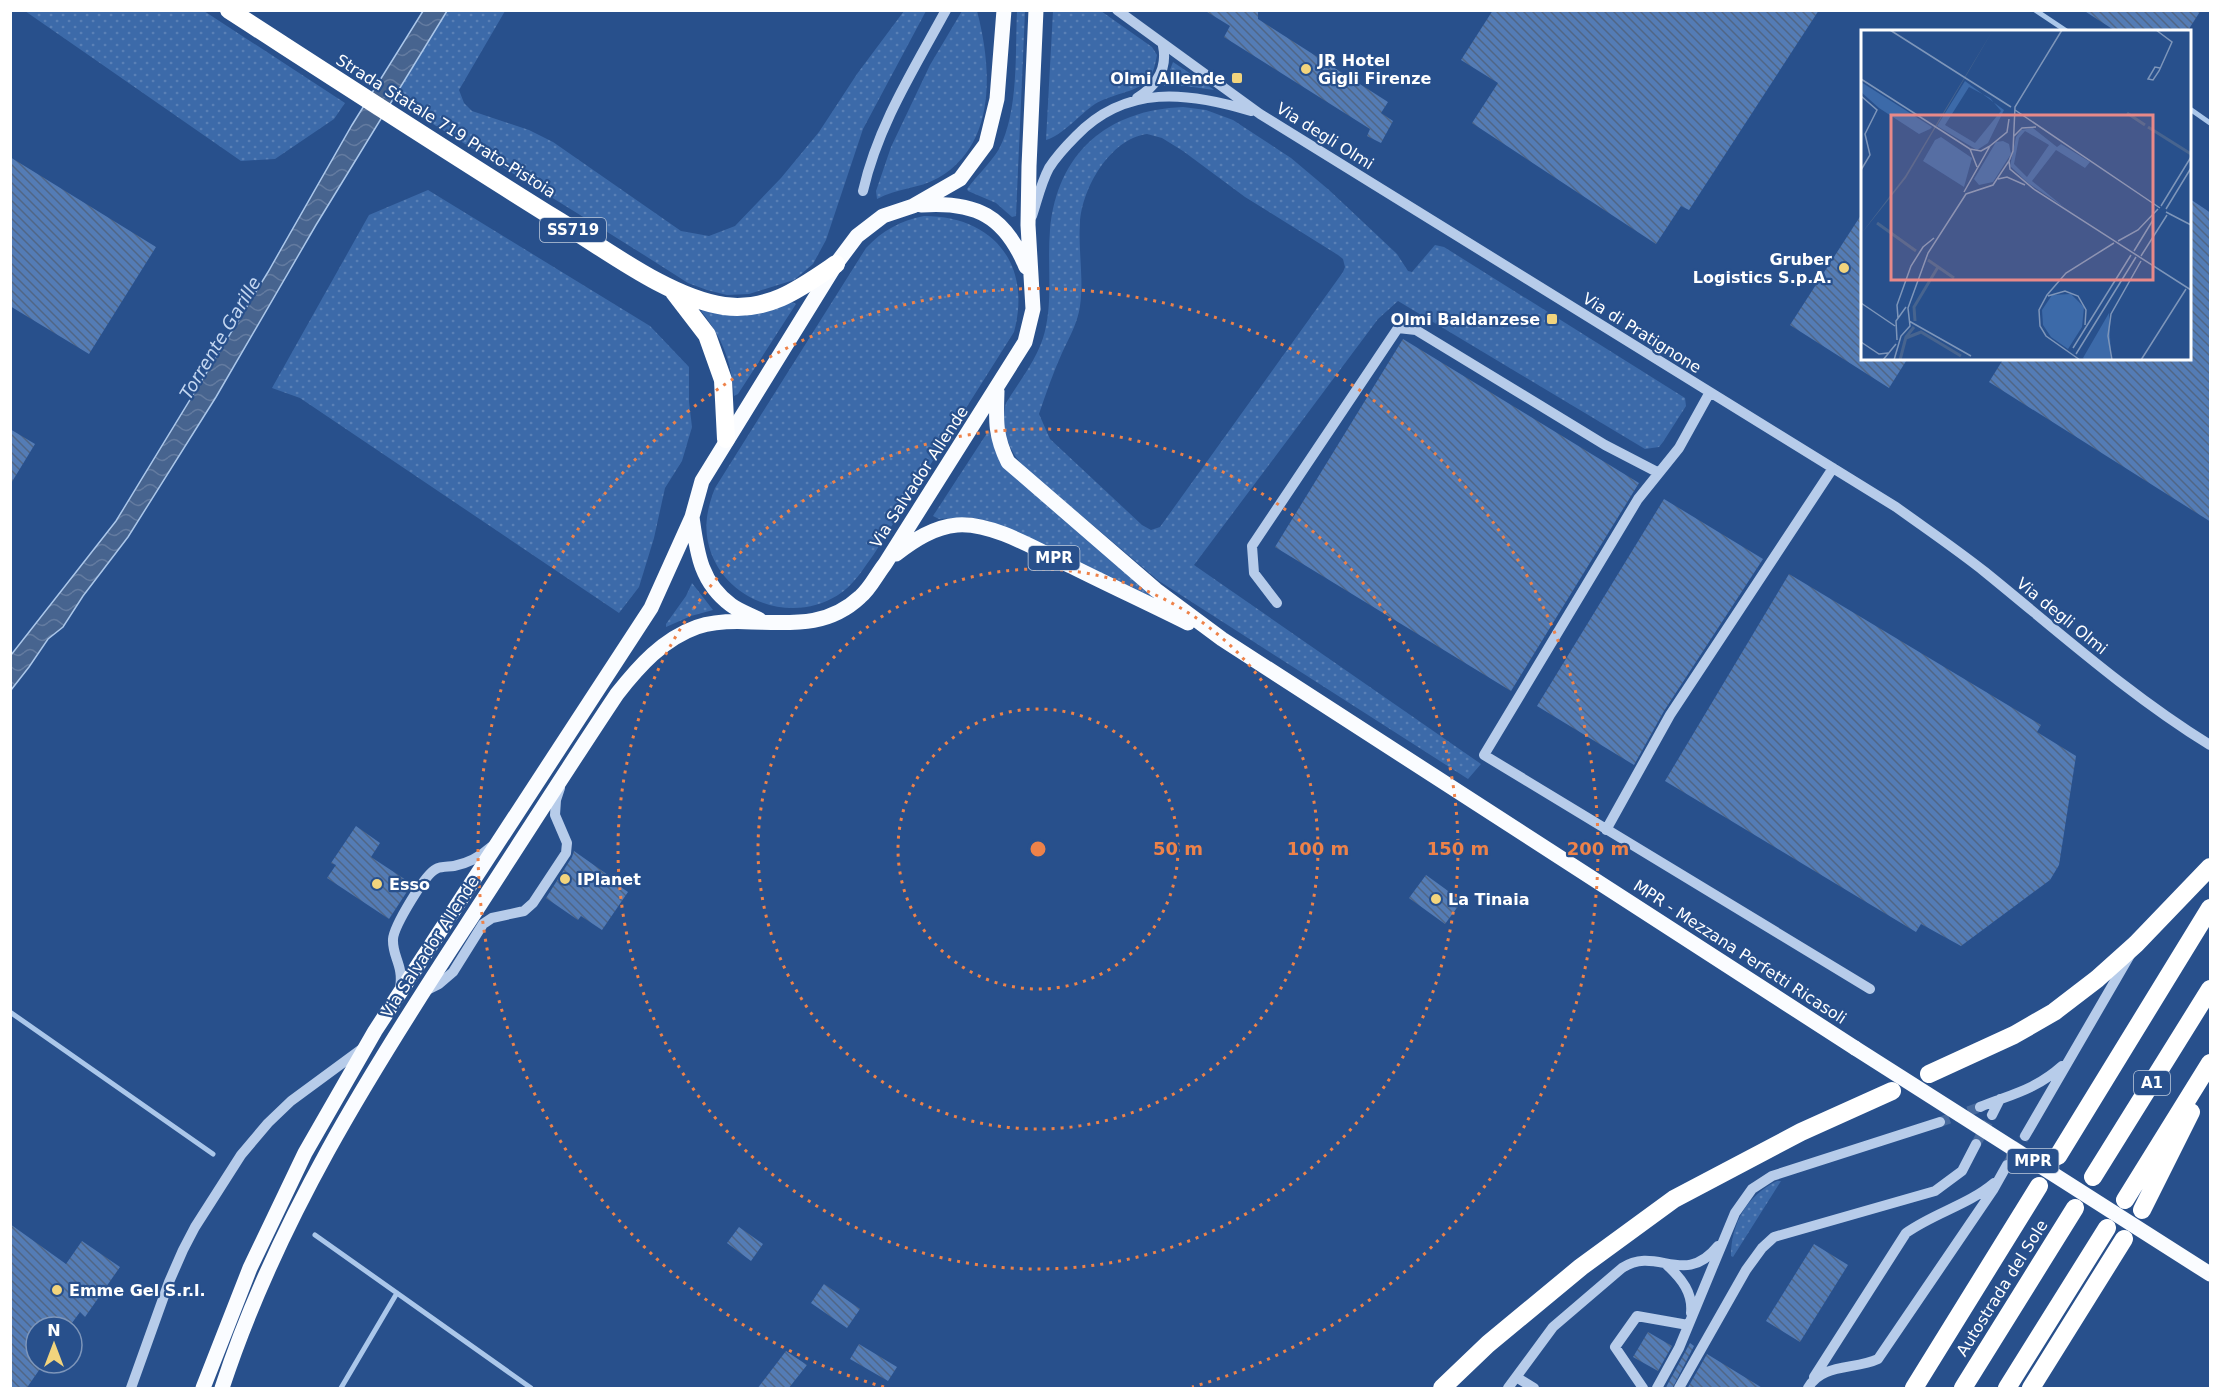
<svg xmlns="http://www.w3.org/2000/svg" width="2221" height="1399" viewBox="0 0 2221 1399" font-family="'DejaVu Sans',sans-serif">
  <style>
    .grass { fill: url(#grass-dots); fill-rule: evenodd }
    .water { fill: url(#water-waves); stroke: #abc7ea; stroke-width: 1.5 }
    .lines { fill: none; stroke-linecap: round; stroke-linejoin: round }
    .stream { stroke: #abc7ea; stroke-width: 5 }
    .building { fill: url(#building-back-hatch) }
    .minor-tunnel { stroke: #486a9d; stroke-width: 10; stroke-dasharray: 10 5; stroke-linecap: butt }
    .minor { stroke: #b7ccea; stroke-width: 10 }
    .major { stroke: #fafcff; stroke-width: 15 }
    .highway { stroke: #fff; stroke-width: 18 }
    .major-bridge { stroke: #fafcff; stroke-width: 15 }
    .ring { fill: none; stroke: #ee8249; stroke-width: 3; stroke-dasharray: 3 6 }
    .poi-dot { fill: #f2d47d; stroke: #28508c; stroke-width: 2 }
    .labels { text-anchor: middle; dominant-baseline: central; stroke-width: 4.5; stroke-linejoin: round; paint-order: stroke }
    .shield { fill: #28508c; stroke: #becadc; stroke-width: 1.5 }
    .shield-label { font-size: 15px; font-weight: bold; fill: #fff }
    .poi-label { font-size: 16px; font-weight: bold; fill: #fff; stroke: #28508c; text-anchor: start }
    .street-label { font-size: 16px; fill: #fff; stroke: #28508c }
    .water-label { font-size: 18px; font-style: italic; fill: #c3d6f1; stroke: #28508c }
    .inset-river { fill: none; stroke: #47648f; stroke-width: 3 }
    .inset-road { fill: none; stroke: #7e96ba; stroke-width: 1.5 }
    .view { fill: #e88989; fill-opacity: 0.15; stroke: #e88989; stroke-width: 3 }
    .inset-edge { fill: none; stroke: #fff; stroke-width: 3 }
    .centre { fill: #ee8249; stroke: #28508c; stroke-width: 3 }
    .ring-label { font-size: 18px; text-anchor: middle; font-weight: bold; fill: #ee8249; stroke: #28508c; stroke-width: 4.5; stroke-linejoin: round; paint-order: stroke }
  </style>
  <defs>
    <pattern id="grass-dots" width="8" height="8" patternUnits="userSpaceOnUse" patternTransform="scale(1.5)"><rect width="8" height="8" fill="#3c6aa9"/><path d="M2 2h.1M6 6h.1" fill="none" stroke="#5980b6" stroke-width="1.8" stroke-linecap="round"/></pattern>
    <pattern id="water-waves" width="16" height="10" patternUnits="userSpaceOnUse" patternTransform="scale(1.5)"><rect width="16" height="10" fill="#47648f"/><path d="M0 5q4-4 8 0t8 0" fill="none" stroke="#637ba0"/></pattern>
    <pattern id="building-back-hatch" width="6" height="6" patternUnits="userSpaceOnUse" patternTransform="scale(1.5)"><rect width="6" height="6" fill="#547cb5"/><path d="M-1 5l2 2M0 0l6 6M5-1l2 2" fill="none" stroke="#506686"/></pattern>
  </defs>
  <rect width="100%" height="100%" fill="#28508c"/>
  <path class="grass" d="M25 11H204L345 103 334 119 275 159 241 161Z
    M447 11H505L459 90 464 103 472 111 529 130 553 142 681 231 709 236 735 226 781 178 819 132 857 74 904 11H926L863 129 826 240 813 264 794 280 749 294 727 295 707 290 688 283C590 220 491 161 392 98Z
    M962 11H977C992 68 997 144 938 178 919 189 896 188 877 199L876 191 891 147 930 65Z
    M1017 11H1025L1016 216 1012 217 996 203 968 191 967 189C977 175 990 164 999 149 1019 111 1015 53 1017 11Z
    M1053 11H1101L1152 47 1157 55C1155 64 1154 74 1147 81 1134 93 1111 94 1095 104 1080 114 1063 135 1046 140Z
    M1173 62 1213 89 1214 90 1186 86H1164Z
    M1183 107 1206 110 1233 120 1291 158 1329 190 1397 254 1408 271 1412 272 1435 245 1444 247 1685 398 1686 406 1663 442 1659 447 1645 449 1398 301 1378 319 1194 565 1481 764 1468 779 1159 581 1025 468C1008 451 1000 427 1006 403 1020 380 1039 357 1045 331 1053 298 1047 264 1050 230 1057 153 1107 110 1183 107ZM1147 134 1162 138 1183 151 1245 197 1338 255 1343 259 1345 267 1343 272 1160 527 1151 530 1142 525 1050 439 1039 414C1046 393 1053 373 1062 353 1069 338 1078 322 1080 306 1084 279 1078 250 1080 223 1082 188 1110 139 1147 134Z
    M428 190 650 326 689 367V402L692 427 682 461 665 488 654 538 639 587 619 613 300 398 272 388 369 215Z
    M924 216C994 216 1032 265 1014 332L874 554C863 569 854 585 838 595 790 626 720 599 708 542 704 523 708 506 715 488L866 248C883 230 900 221 924 216Z
    M792 302 796 304 738 394 734 396C732 362 722 337 701 311L704 309C743 315 755 317 792 302Z
    M989 430 996 452 1156 597 1153 600 989 521 969 517 939 519 933 516Z
    M692 583 713 610 691 616 666 627V624L686 596Z
    M1777 1181H1781L1733 1257 1731 1256C1731 1224 1747 1195 1777 1181Z"/>
  <path class="water" d="M423 11H447L316 225 216 397 128 537 83 596 63 627 48 639 29 667 11 690V655L116 521 268 272 352 125Z"/>
  <g class="lines">
    <path class="stream" d="M2035 10 2068 32
      M2190 109 2210 123
      M10 1012 213 1154
      M315 1235 531 1388
      M341 1388 397 1293"/>
  </g>
  <path class="building" d="M1204 10H1258V19L1388 102 1381 113 1393 121 1381 143 1367 136 1370 129 1224 37 1230 26Z
    M1493 10H1819L1689 210 1681 206 1656 244 1472 123 1498 83 1461 60Z
    M2083 10H2201L2187 32H2117Z
    M10 157 156 247 89 354 10 306Z
    M2190 199 2211 213V522L1989 382 2004 358H2190Z
    M1863 212V358H1908L1889 388 1790 325Z
    M1403 339 1639 483 1511 691 1275 547Z
    M10 429 35 444 10 485Z
    M1664 499 1763 559 1664 711 1634 765 1537 706Z
    M1789 574 2041 725 2037 732 2076 756 2059 865 2050 880 1961 946 1921 924 1916 932 1665 781Z
    M356 826 380 843 371 857 412 884 389 919 327 878 336 865 331 863Z
    M574 851 608 875 606 877 628 892 602 930 581 916 578 920 546 898 572 857Z
    M1426 875 1462 901 1445 924 1409 898Z
    M10 1224 66 1264 82 1241 120 1267 85 1317 80 1312 69 1327H36V1363H44L26 1389H10Z
    M739 1227 763 1244 751 1261 727 1243Z
    M1814 1244 1848 1265 1800 1342 1766 1321Z
    M824 1284 860 1309 847 1328 811 1303Z
    M1648 1332 1672 1346 1658 1371 1633 1357Z
    M1690 1343 1694 1346 1672 1389H1665Z
    M859 1344 897 1367 888 1381 850 1359Z
    M786 1351 807 1365 788 1389H757Z
    M1707 1354 1764 1389H1687Z"/>
  <g class="lines">
    <path class="minor-tunnel" d="M1940 1122 1980 1107
      M1976 1144 1992 1115
      M2007 1165 2025 1136"/>
    <path class="minor" d="M1117 10 1260 114 1896 507C1925 528 1956 549 1985 572 2059 632 2129 695 2210 745
      M1137 98C1156 86 1168 70 1163 46
      M863 191C878 125 914 69 946 10
      M1032 216C1037 201 1041 183 1049 168 1056 157 1066 146 1076 136 1126 84 1188 92 1251 111
      M1710 392 1679 448 1638 499 1484 755 1870 989
      M1277 603 1254 573 1252 546 1398 328 1416 330 1605 445 1659 473
      M1606 830 1670 715 1833 468
      M400 988C404 965 392 957 393 939 394 926 425 874 436 869 441 866 449 867 454 866 469 863 480 857 491 847
      M425 991 439 984 453 972 483 924 492 918 524 911 533 903 566 853 567 843 555 815 556 800 560 788
      M1980 1107C2012 1094 2035 1090 2062 1066
      M1992 1115 2000 1099
      M2025 1136 2130 955
      M1667 1265C1682 1279 1693 1293 1691 1313
      M1516 1377 1534 1388
      M1814 1377 1906 1233C1934 1213 1968 1205 1994 1183
      M131 1388 169 1282 183 1250 195 1227 241 1155 268 1123 291 1101 363 1048
      M1508 1388 1553 1327 1622 1268C1657 1245 1684 1288 1718 1246
      M1643 1388 1615 1347 1637 1316 1688 1325
      M1657 1388 1679 1348 1735 1213 1752 1189 1772 1176 1940 1122
      M1679 1388 1746 1270 1762 1248 1774 1237 1935 1191 1962 1171 1976 1144
      M1808 1388C1822 1363 1855 1370 1878 1359L1993 1190 2007 1165"/>
    <path class="major" d="M921 205C976 201 1005 216 1026 267
      M997 391C996 420 995 436 1008 462L1156 590 1222 639 1855 1048
      M692 517C697 552 700 582 731 605 739 611 751 615 760 620
      M896 554C914 540 934 527 957 525 993 522 1041 552 1073 567 1111 586 1150 604 1188 623
      M203 1388 250 1268 305 1153 375 1031 651 608 692 517 702 481 836 264 857 236 883 216 913 206 960 179 986 144 997 99 1004 10
      M222 1388C276 1223 369 1074 464 929 515 851 565 772 617 694 639 666 663 639 697 627 715 621 734 621 752 622 792 623 828 627 860 597 870 589 877 574 885 564L1025 342 1033 309 1028 225 1029 166 1036 10"/>
    <path class="highway" d="M229 10C339 81 448 152 559 221 607 250 669 298 724 306 769 312 801 288 836 264
      M674 292 707 335 723 380 726 439
      M1929 1074 2014 1035 2054 1012 2097 979 2136 944 2210 867
      M2058 1156 2210 908
      M2093 1177 2210 989
      M2125 1200 2210 1063
      M2142 1210 2191 1112
      M1442 1388 1488 1344 1581 1267 1674 1199 1801 1132 1892 1091
      M1914 1388 2039 1186
      M1963 1388 2075 1208
      M2007 1388 2107 1228
      M2031 1388 2124 1239"/>
    <path class="major-bridge" d="M1855 1048 2210 1274"/>
  </g>
  <g class="ring">
    <circle cx="1038" cy="849" r="140"/>
    <circle cx="1038" cy="849" r="280"/>
    <circle cx="1038" cy="849" r="420"/>
    <path d="M884 1387A560 560 0 1 1 1192 1387"/>
  </g>
  <g class="poi-dot">
    <circle cx="1306" cy="69" r="6"/>
    <rect x="1231" y="72" width="12" height="12" rx="3"/>
    <circle cx="1844" cy="268" r="6"/>
    <rect x="1546" y="313" width="12" height="12" rx="3"/>
    <circle cx="565" cy="879" r="6"/>
    <circle cx="377" cy="884" r="6"/>
    <circle cx="1436" cy="899" r="6"/>
    <circle cx="57" cy="1290" r="6"/>
  </g>
  <g class="labels">
    <g class="shield">
      <rect x="540" y="218" width="66" height="24" rx="4.5"/>
      <rect x="1028.5" y="546" width="51" height="24" rx="4.5"/>
      <rect x="2134" y="1071" width="36" height="24" rx="4.5"/>
      <rect x="2007.5" y="1149" width="51" height="24" rx="4.5"/>
    </g>
    <g class="shield-label">
      <text x="573" y="230">SS719</text>
      <text x="1054" y="558">MPR</text>
      <text x="2152" y="1083">A1</text>
      <text x="2033" y="1161">MPR</text>
    </g>
    <g class="poi-label">
      <text x="1318" y="60">JR Hotel<tspan x="1318" dy="18">Gigli Firenze</tspan></text>
      <text x="1225" y="78" text-anchor="end">Olmi Allende</text>
      <text x="1832" y="259" text-anchor="end">Gruber<tspan x="1832" dy="18">Logistics S.p.A.</tspan></text>
      <text x="1540" y="319" text-anchor="end">Olmi Baldanzese</text>
      <text x="577" y="879">IPlanet</text>
      <text x="389" y="884">Esso</text>
      <text x="1448" y="899">La Tinaia</text>
      <text x="69" y="1290">Emme Gel S.r.l.</text>
    </g>
    <g class="street-label">
      <text transform="translate(446 126) rotate(32)">Strada Statale 719 Prato-Pistoia</text>
      <text transform="translate(1325 136) rotate(32)">Via degli Olmi</text>
      <text transform="translate(1642 333) rotate(32)">Via di Pratignone</text>
      <text transform="translate(919 477) rotate(-57)">Via Salvador Allende</text>
      <text transform="translate(2062 616) rotate(39)">Via degli Olmi</text>
      <text transform="translate(430 947) rotate(-57)">Via Salvador Allende</text>
      <text transform="translate(1740 952) rotate(33)">MPR - Mezzana Perfetti Ricasoli</text>
      <text transform="translate(2002 1288) rotate(-58)">Autostrada del Sole</text>
    </g>
    <g class="water-label">
      <text transform="translate(220 338) rotate(-59)">Torrente Garille</text>
    </g>
  </g>
  <g transform="translate(1861 30)">
    <rect width="330" height="330" fill="#28508c"/>
    <path d="M104 51 143 80 127 113 116 120 76 96ZM108 57 129 68 140 81 114 113 84 95ZM0 52 71 97 69 99 58 104 18 78 0 62ZM172 98 196 117 200 114 229 132 224 138 195 120 171 151 203 177 167 153 149 136 155 107 160 100ZM164 101 188 115 166 147 153 134 158 108ZM80 107 111 128 103 157 62 131 74 110ZM142 111 148 114 150 124 132 152 118 155 113 149 135 112ZM210 264 223 277 221 297 207 319 190 307 182 295 181 280 191 265ZM248 283 250 330H224L222 328Z" fill="#3c6aa9" fill-rule="evenodd"/>
    <path d="M132 0 45 148 0 204 44 146Z" fill="#47648f"/>
    <path class="inset-river" d="M266 83 284 95M287 97 330 124M16 193 55 221M67 230 93 248M54 291 53 277 77 237M45 308 60 302 100 326M39 330 45 307 53 297"/>
    <path class="inset-road" d="M29 0 150 77M295 0 311 12 298 41 292 50 287 49 294 37 299 38M0 49 109 119 120 121 129 116M0 66 16 80 4 104 9 125 0 140M154 80 299 178M153 106 161 98 175 97M109 119 116 137M148 131 149 139 174 160 330 260M137 149 146 147 164 155M103 162 129 116 146 102 148 89M300 176 330 127M305 179 330 138M305 182 330 195M257 211 277 200 297 179M273 221 292 190M280 226 306 185M187 266 204 261 217 266 225 280 224 295M0 273 34 296M37 288 36 275 50 236 62 217 73 208M48 291 110 326M36 310 35 291 45 277M0 312 18 324 27 323M212 318 270 225M215 324 275 227M22 330 35 314M33 330 40 306 49 296 47 278 67 223 105 164 132 155 148 131 152 121 154 77 201 0M219 330 185 306 179 296 178 280 186 265 205 243 253 213M251 330 247 306 250 284 280 231M280 330 325 259"/>
    <path class="view" d="M30 85H292V250H30Z"/>
    <rect width="330" height="330" class="inset-edge"/>
  </g>
  <circle cx="1038" cy="849" r="9" class="centre"/>
  <g class="ring-label">
    <text x="1178" y="855">50 m</text>
    <text x="1318" y="855">100 m</text>
    <text x="1458" y="855">150 m</text>
    <text x="1598" y="855">200 m</text>
  </g>
  <rect width="2221" height="1399" fill="none" stroke="#ffffff" stroke-width="24"/>
  <g transform="translate(54 1345)"><circle r="28" fill="#28508c" stroke="#7e96ba" stroke-width="1.5"/>
  <path d="M0-4.5L10 22L0 15L-10 22Z" fill="#f2d47d"/>
  <text y="-9" font-size="16" font-weight="bold" text-anchor="middle" fill="#ffffff">N</text>
  </g>
</svg>
